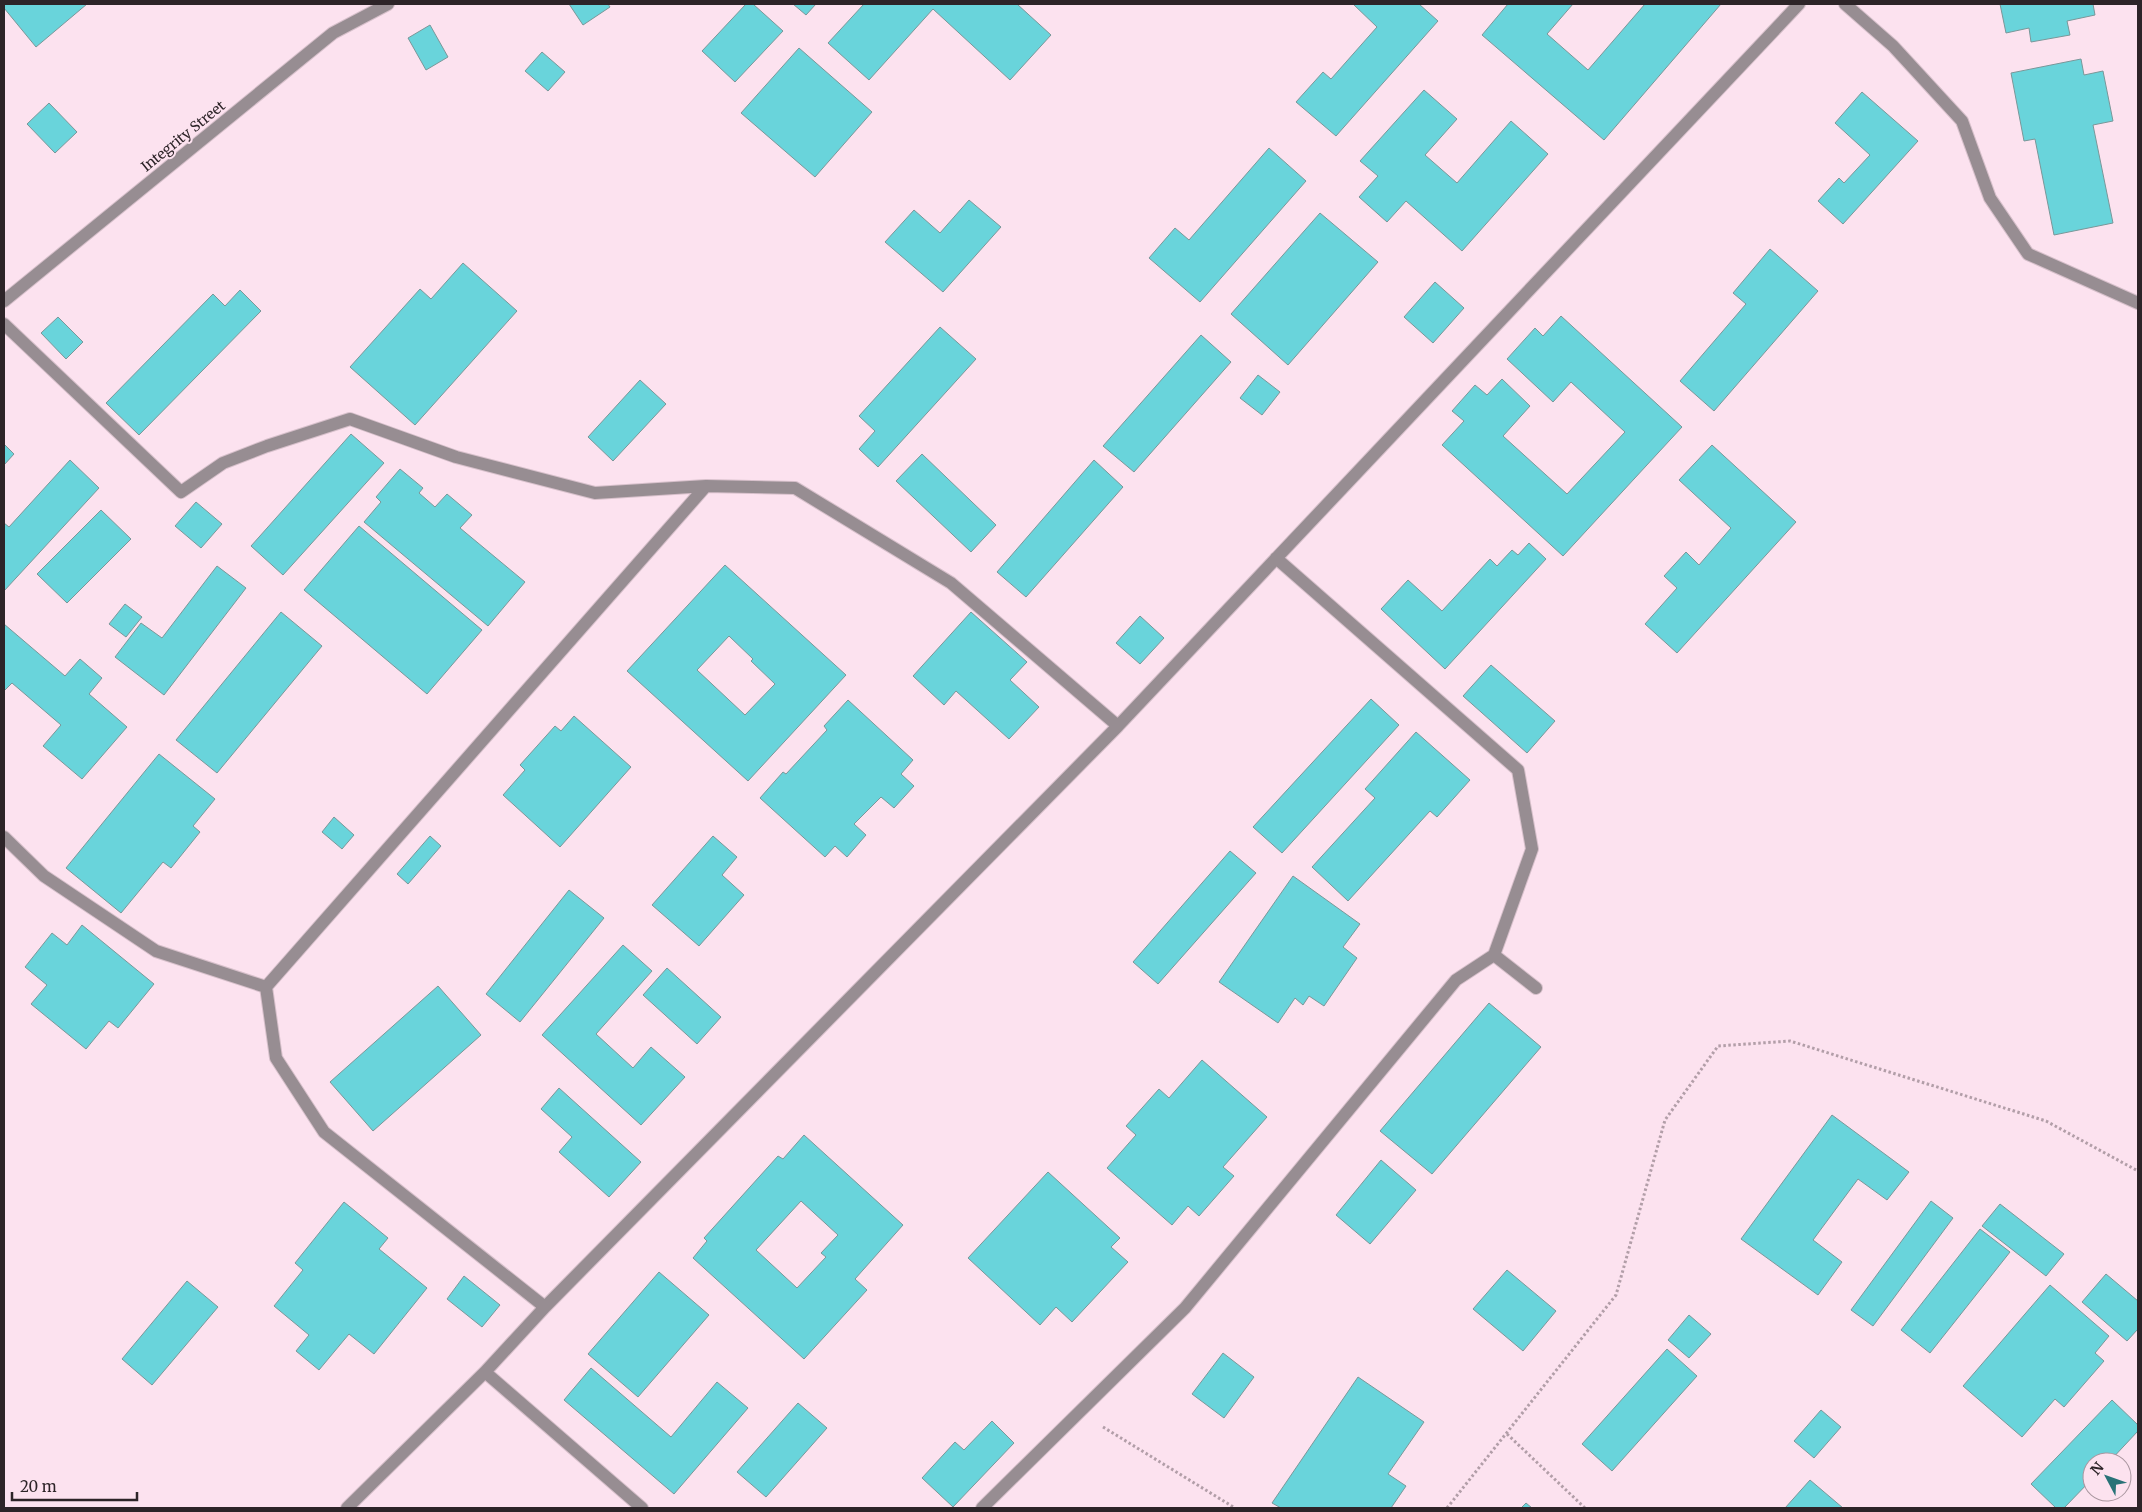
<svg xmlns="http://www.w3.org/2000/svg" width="2142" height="1512" viewBox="0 0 2142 1512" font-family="Merriweather,serif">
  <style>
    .building { fill: #69d4db; stroke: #7a9799; fill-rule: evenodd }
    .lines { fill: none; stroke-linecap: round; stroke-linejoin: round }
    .minor-casing { stroke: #d7c0cb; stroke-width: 14 }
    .path { stroke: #b29ea8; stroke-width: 3; stroke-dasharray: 2.5 2.5; stroke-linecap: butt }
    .minor { stroke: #978d92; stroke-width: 12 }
    .labels { text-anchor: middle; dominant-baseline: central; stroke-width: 4; stroke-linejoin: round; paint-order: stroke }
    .street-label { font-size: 14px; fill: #2d2428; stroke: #fce2ef }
  </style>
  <rect width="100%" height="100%" fill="#fce2ef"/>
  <path class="building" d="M4 4H87L36 47 4 8Z
    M569 4H608L610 7 583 25Z
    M746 4H753L783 31 735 82 702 51Z
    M793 4H816L806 15Z
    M864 4H1017L1051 35 1010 80 933 9 869 80 828 43Z
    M1353 4H1419L1438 21 1336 136 1296 102 1323 72 1331 79 1377 27Z
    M1508 4H1573L1547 34 1588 70 1645 4H1721L1604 140 1482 35Z
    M2000 4H2093L2095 15 2067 21 2070 35 2031 42 2029 28 2006 33Z
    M430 25 448 57 426 70 408 38Z
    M799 48 872 112 815 177 741 113Z
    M542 52 565 72 548 91 525 71Z
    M2081 59 2084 75 2103 71 2113 121 2093 125 2113 223 2054 235 2035 139 2024 141 2011 73Z
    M1424 90 1457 119 1425 155 1457 183 1511 121 1548 154 1462 251 1406 201 1387 222 1359 197 1378 176 1360 161Z
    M1862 92 1918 141 1843 224 1818 201 1839 178 1844 183 1870 155 1835 123Z
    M49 103 77 132 55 153 27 124Z
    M1269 148 1306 181 1200 302 1149 258 1175 228 1189 240Z
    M969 200 1001 227 943 292 885 242 914 210 940 233Z
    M1320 213 1378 262 1288 365 1231 314Z
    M1770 249 1818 291 1714 411 1680 381 1746 304 1733 293Z
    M463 263 517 311 415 425 350 367 420 289 431 299Z
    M1435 282 1464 308 1433 343 1404 317Z
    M240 290 261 311 139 435 106 403 213 294 225 306Z
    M1561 316 1682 427 1563 556 1442 445 1464 421 1452 411 1475 385 1487 395 1502 379 1530 406 1503 436 1567 494 1625 432 1571 382 1553 402 1507 359 1535 328 1543 336Z
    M58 317 83 342 66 359 41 333Z
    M940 327 976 359 878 467 859 449 875 431 859 416Z
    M1201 335 1231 362 1134 472 1103 446Z
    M1258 375 1280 392 1262 415 1240 398Z
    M640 380 666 404 613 461 588 437Z
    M351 434 384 463 283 575 251 546Z
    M4 444 14 454 4 465Z
    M1712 445 1796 522 1677 653 1645 624 1677 588 1664 576 1686 552 1699 565 1731 528 1679 480Z
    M922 454 996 525 971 552 896 481Z
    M70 460 99 488 4 591V523L9 527Z
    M1094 460 1123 487 1026 597 997 572Z
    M400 469 423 488 419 493 435 507 447 494 472 515 460 528 525 582 488 626 364 522 381 502 376 497Z
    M196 502 222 524 201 548 175 526Z
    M101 510 131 539 67 603 37 574Z
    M359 526 482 630 427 694 304 590Z
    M1529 543 1546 559 1445 669 1381 609 1408 580 1442 611 1490 559 1497 566 1512 550 1518 555Z
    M725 565 846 675 748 781 627 671ZM729 636 753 659 751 661 775 684 745 715 697 670Z
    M217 566 246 588 164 695 115 657 141 623 162 638Z
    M125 604 142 617 126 637 109 624Z
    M281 612 322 646 217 773 176 740Z
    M971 612 1027 662 1010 680 1039 707 1009 739 956 691 944 705 913 676Z
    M1140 616 1164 638 1140 664 1116 643Z
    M4 624 65 676 80 659 102 678 89 694 127 727 82 779 43 746 61 725 12 683 4 691Z
    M1491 665 1555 721 1527 753 1463 696Z
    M1371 699 1399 725 1282 853 1253 827Z
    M848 700 913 760 901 774 914 786 894 808 881 797 854 824 866 835 847 857 835 846 825 857 760 798 783 772 786 774 827 730 824 726Z
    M574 716 631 767 560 847 503 795 525 770 520 765 555 726 561 731Z
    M1416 732 1470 780 1437 817 1430 811 1348 901 1312 867 1375 798 1365 789Z
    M159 754 215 799 193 826 200 832 171 868 163 862 121 913 66 868Z
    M334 817 354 835 342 849 322 832Z
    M430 836 441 846 408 884 397 874Z
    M713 836 737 857 722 875 744 895 699 946 652 905Z
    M1230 851 1256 873 1158 984 1133 962Z
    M1293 876 1360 924 1343 947 1357 958 1324 1006 1309 996 1303 1005 1295 998 1278 1023 1219 982Z
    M569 890 604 918 520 1022 486 994Z
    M82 925 154 984 118 1028 109 1021 86 1049 31 1004 47 985 25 967 52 933 67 945Z
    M623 945 652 971 596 1034 633 1068 651 1047 685 1077 641 1125 542 1035Z
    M667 968 721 1017 697 1044 643 995Z
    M438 986 481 1035 373 1131 330 1082Z
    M1489 1003 1541 1047 1432 1174 1380 1131Z
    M1202 1060 1267 1117 1223 1167 1234 1176 1199 1216 1188 1206 1172 1225 1107 1168 1136 1135 1126 1126 1159 1089 1169 1098Z
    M559 1088 641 1162 609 1197 559 1152 572 1137 541 1109Z
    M1832 1115 1909 1172 1887 1200 1858 1179 1813 1240 1842 1262 1818 1295 1741 1239Z
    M804 1135 903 1225 855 1279 867 1290 804 1359 693 1258 707 1241 704 1238 778 1156 783 1159ZM801 1201 838 1235 821 1253 826 1257 797 1288 756 1250Z
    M1381 1160 1416 1190 1370 1244 1336 1215Z
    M1048 1172 1120 1238 1111 1247 1128 1262 1072 1322 1056 1307 1040 1325 968 1258Z
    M1931 1201 1953 1218 1873 1326 1851 1310Z
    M344 1202 388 1238 379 1249 427 1288 374 1354 349 1334 319 1370 296 1351 309 1335 274 1306 303 1270 295 1263Z
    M2000 1204 2064 1254 2046 1276 1982 1226Z
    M1980 1229 2010 1252 1930 1353 1901 1330Z
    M1507 1270 1556 1311 1523 1351 1473 1309Z
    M659 1272 709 1315 638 1397 588 1354Z
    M2106 1274 2138 1301V1329L2127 1341 2082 1302Z
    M464 1276 500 1305 482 1327 447 1299Z
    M187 1281 218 1307 152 1385 122 1359Z
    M2050 1285 2109 1336 2095 1353 2104 1361 2064 1407 2055 1399 2022 1437 1963 1386Z
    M1689 1315 1711 1334 1689 1358 1668 1340Z
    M1667 1349 1697 1376 1612 1471 1582 1444Z
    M1223 1353 1254 1377 1224 1418 1192 1394Z
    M591 1368 671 1437 717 1382 748 1408 674 1494 564 1400Z
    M1358 1377 1424 1422 1388 1474 1406 1486 1391 1508H1281L1272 1503Z
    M2112 1400 2138 1425V1431L2109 1462H2092V1479L2064 1508H2056L2031 1484Z
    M798 1403 827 1428 766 1497 737 1472Z
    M1821 1410 1841 1427 1814 1458 1794 1441Z
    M992 1421 1014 1443 953 1507 922 1478 955 1442 964 1450Z
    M1810 1480 1843 1508H1785Z
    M1526 1503 1532 1508H1521Z"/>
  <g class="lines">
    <g class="minor-casing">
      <path id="minor" d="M1845 4 1893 46 1962 121 1990 198 2028 254 2138 303
        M4 301 333 33 388 4
        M4 324 181 492 223 463 267 446 350 419 456 457 595 493 706 486
        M1276 558 1518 770 1532 849 1494 955
        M4 837 44 876 156 951 266 987
        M545 1307 324 1132 276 1058 266 987 706 486 795 488 951 583 1118 726
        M485 1372 642 1508
        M347 1508 485 1372 545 1307 1118 726 1799 4
        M982 1508 1185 1308 1456 980 1494 955 1536 988"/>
    </g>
    <path class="path" d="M1103 1427 1235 1508
      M1507 1434 1585 1508
      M1447 1508 1616 1295 1665 1120 1718 1046 1790 1041 2046 1121 2138 1171"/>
    <use href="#minor" class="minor"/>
  </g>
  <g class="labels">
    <g class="street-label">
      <text transform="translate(183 136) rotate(-39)">Integrity Street</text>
    </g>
  </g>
  <rect width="2142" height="1512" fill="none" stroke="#2d2428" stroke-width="10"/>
  <g transform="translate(2107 1477) rotate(311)"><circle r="24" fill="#fce2ef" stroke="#a9969f"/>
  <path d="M0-4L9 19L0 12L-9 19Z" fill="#287277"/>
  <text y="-8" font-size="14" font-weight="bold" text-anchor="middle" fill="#2d2428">N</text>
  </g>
  <path d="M12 1492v8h125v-8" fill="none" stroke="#2d2428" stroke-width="2.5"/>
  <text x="20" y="1492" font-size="15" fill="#2d2428" stroke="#fce2ef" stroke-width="4" paint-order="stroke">20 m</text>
</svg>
